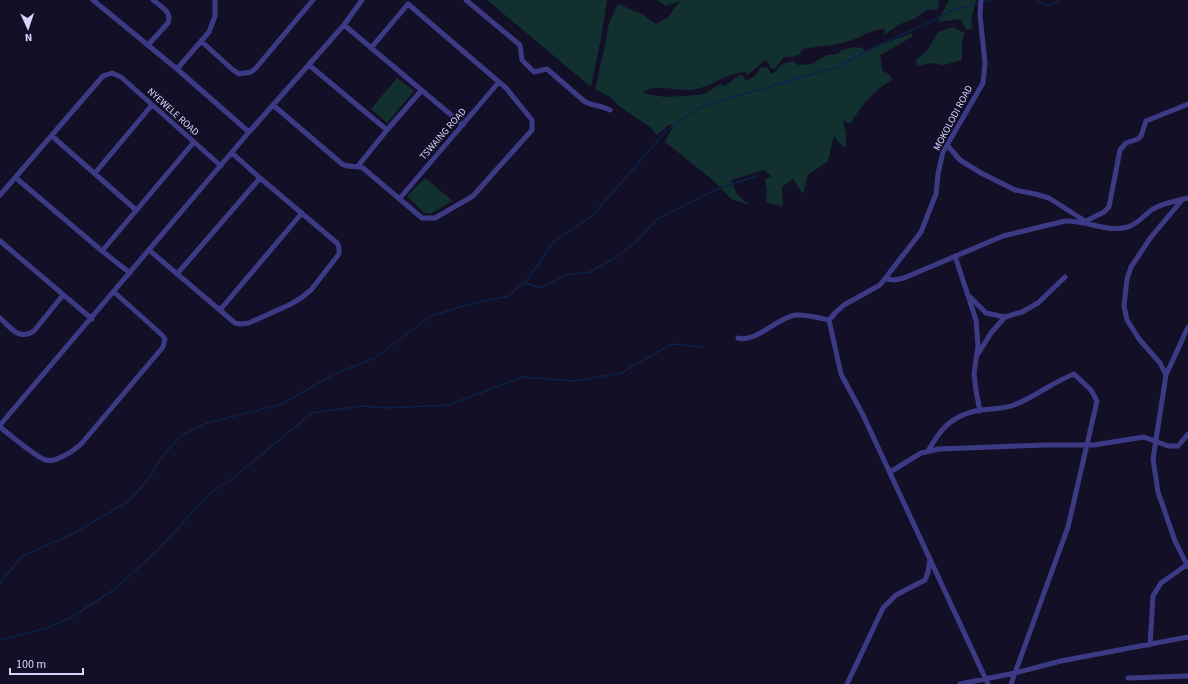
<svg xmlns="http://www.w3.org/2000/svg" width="1188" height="684" viewBox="0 0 1188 684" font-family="'Source Sans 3',sans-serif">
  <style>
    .green { fill: #12302f }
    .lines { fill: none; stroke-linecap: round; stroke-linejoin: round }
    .stream { stroke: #0c2248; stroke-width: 1.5 }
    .minor { stroke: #3d3a85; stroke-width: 5 }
    .labels { text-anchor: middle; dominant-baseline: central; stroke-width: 4; stroke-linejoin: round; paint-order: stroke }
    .street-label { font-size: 10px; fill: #d9d4ff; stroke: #130f26 }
  </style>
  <rect width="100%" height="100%" fill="#130f26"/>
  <path class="green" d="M487 0H607L601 38 591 87Z
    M657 0H939V1L938 9 926 10 916 18 898 25 883 36 885 31 884 29C871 30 863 36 852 40 836 46 818 46 802 49L800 54 793 57H784L775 69H772L766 60 747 75 746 72C726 73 710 88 691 90 679 91 650 83 643 93L665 97 697 95 706 93 720 84 725 86 741 74 744 77 745 81C753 79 756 75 760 68L767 67 771 73H774L782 64 794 61 798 65 811 64 827 55 837 54 844 49 855 47 862 48 866 51 912 33V37L880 55 881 59 882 70 890 75 892 80C874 90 861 106 850 124L843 120 846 134V148L840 144 834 136 828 161 808 175 803 194 793 179 782 187 783 207 766 202 767 190 765 180 772 176 764 170 731 180 737 194 749 205 731 199 714 181 665 142 673 126 670 124 657 135 651 128 619 106 610 97 595 89 604 50 609 23 618 4 642 14 656 24 668 17 680 1 666 6Z
    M949 0H976L971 20 973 28 967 30 960 19 938 22Z
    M953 27 965 33 962 40V60L944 65 930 63 917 66 916 60 927 51 938 32Z
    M397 78 414 91 387 123 371 109Z
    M425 178 453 201 430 214 423 212 407 196Z"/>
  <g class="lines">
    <path class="stream" d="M1037 0 1048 6 1060 0
      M524 282 541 288 566 275 590 272 616 257 635 243 657 219 720 188 757 176
      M0 583 22 556 73 534 130 500 149 478 164 454 182 435 207 423 282 404 332 375 375 358 431 316 467 305 508 296 528 279 553 242 592 216 667 130 700 107 837 67 881 44 928 23 953 10 991 0
      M0 640 47 628 72 617 115 589 158 550 209 494 233 478 312 413 361 406 386 408 448 405 523 377 574 381 621 373 672 344 704 347"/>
    <path class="minor" d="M93 0 177 69 249 132
      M466 0 520 45 522 60 534 72 547 69 584 101C591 106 601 105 610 110
      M344 25 463 125
      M201 41 233 70 239 74 251 72 256 68 313 0
      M148 45 168 23C172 12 162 7 153 0
      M309 65 387 130
      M177 69 209 32 215 16V0
      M273 105 342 164C349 168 356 165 363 168L422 218H435L473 196 532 130V120L506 88 408 4 371 48
      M52 136 136 210
      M947 145 960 160 981 173 1015 190 1035 194 1049 198 1085 221
      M358 166 387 130 421 91
      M95 173 152 105
      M16 178 102 251 130 273
      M0 195 103 76 112 73 121 77 221 166
      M400 198 499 82
      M1082 223 1104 212 1109 207 1120 150 1126 143 1138 139 1141 136 1146 121 1188 104
      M0 241 92 319
      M149 250 235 323 240 324 249 323 289 305 301 298 311 290 339 254V247L337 243 260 178 232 153
      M102 251 194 142
      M955 256 976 320 978 346 974 373 976 391 980 411
      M177 274 260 178
      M886 279 894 280 904 278 1003 236 1065 221C1086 220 1107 233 1128 227 1139 223 1144 215 1153 209 1163 203 1176 201 1188 198
      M970 297 986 313 1005 317 1022 312 1038 303 1065 277
      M220 310 302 213
      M0 318C11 328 19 341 34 331L63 295
      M829 320 841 374 863 415 988 684
      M829 320 835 313 844 305 880 285 921 232 936 194 938 174 943 152 983 83 985 63 980 15 981 0
      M1188 327 1166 375 1153 459 1158 492 1175 541 1188 567
      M738 338C756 343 777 318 795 315 807 314 819 318 829 320
      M978 354 991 333 1005 317
      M1166 375 1160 363 1139 339 1127 320 1124 306 1127 279 1131 267 1151 237 1183 199
      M0 425 249 132 344 25 362 0
      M0 427C9 434 37 458 46 460 56 463 75 450 82 443L163 347 165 339 162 335 114 292
      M928 451C940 430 950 417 975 411 988 408 1001 410 1014 405 1035 397 1053 382 1074 374L1091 390 1097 401 1068 527 1011 684
      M890 472 921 453 939 449 1046 445H1094L1144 437 1168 446H1178L1188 434
      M1150 645 1153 596 1161 583 1188 564
      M1128 678 1188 676
      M847 684 883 608 896 595 925 580 928 572 930 559
      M960 684 1015 673 1061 661 1188 637"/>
  </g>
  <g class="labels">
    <g class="street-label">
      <text transform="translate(173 112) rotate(42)">NYEWELE ROAD</text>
      <text transform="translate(953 118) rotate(-62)">MOKOLODI ROAD</text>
      <text transform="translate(443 134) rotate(-49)">TSWAING ROAD</text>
    </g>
  </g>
  <g transform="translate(28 28) rotate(177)" stroke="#130f26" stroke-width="3" paint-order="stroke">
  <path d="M0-3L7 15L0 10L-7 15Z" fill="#d9d4ff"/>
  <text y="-6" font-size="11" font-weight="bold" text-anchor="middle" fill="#d9d4ff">N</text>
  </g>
  <path d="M10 668v6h73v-6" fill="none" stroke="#d9d4ff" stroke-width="2"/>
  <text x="16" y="668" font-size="12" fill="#d9d4ff" stroke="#130f26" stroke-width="3" paint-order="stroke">100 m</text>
</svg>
